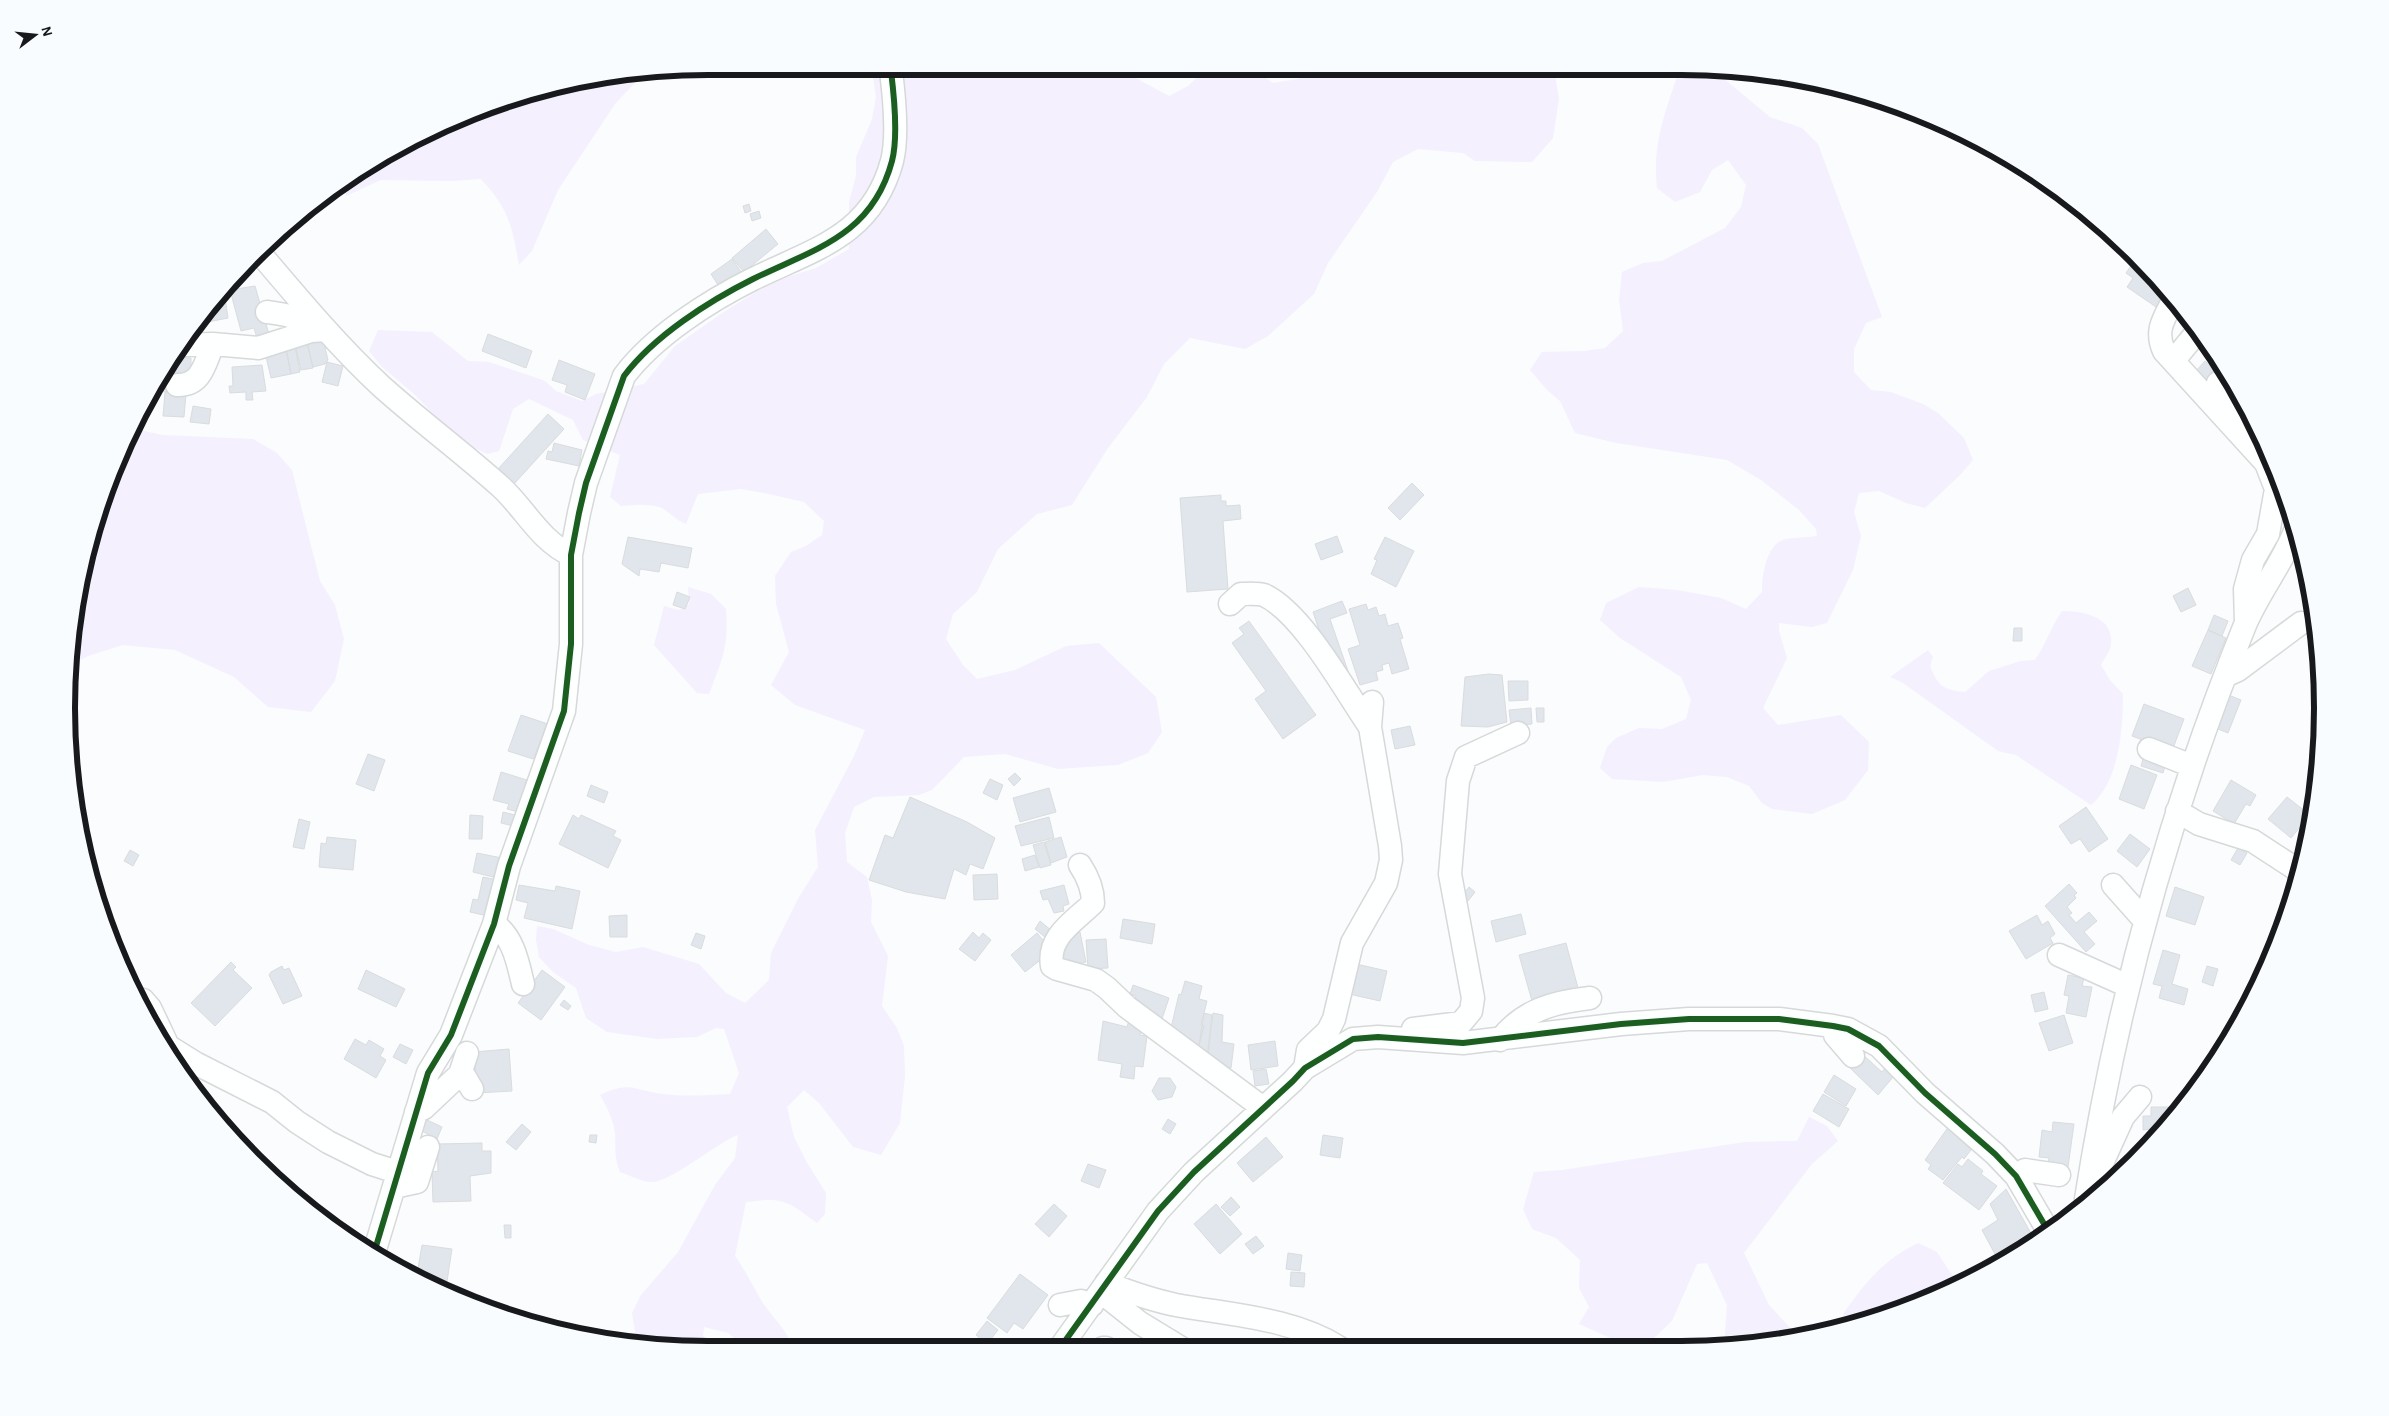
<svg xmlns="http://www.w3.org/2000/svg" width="2389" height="1416" viewBox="0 0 2389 1416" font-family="'Alegreya Sans',sans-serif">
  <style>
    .green { fill: #f4f0fe }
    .building { fill: #e0e6eb; stroke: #dadcde }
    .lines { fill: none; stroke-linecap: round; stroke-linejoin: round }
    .minor-casing { stroke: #d6d8da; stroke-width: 25 }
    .minor { stroke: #feffff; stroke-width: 22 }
    .cycleway-casing { stroke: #f9fcff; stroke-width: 9 }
    .cycleway { stroke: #1b5e20; stroke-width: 6 }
    .rim { fill: none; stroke: #17191c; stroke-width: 6 }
  </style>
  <rect width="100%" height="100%" fill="#fafcfe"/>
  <path class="green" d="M1565 68 1555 75 1559 99 1553 138 1532 162 1475 161 1463 153 1418 149 1393 162 1377 192 1328 263 1314 294 1268 336 1245 349 1190 338 1164 364 1147 397 1108 448 1072 505 1037 514 998 549 977 592 953 614 946 639 963 665 977 679 1015 670 1066 646 1099 643 1156 697 1162 732 1148 753 1118 765 1058 769 1005 754 964 757 932 790 919 795 874 797 854 807 845 833 847 862 867 877 872 900 871 922 888 956 882 1006 897 1028 904 1046 905 1076 900 1123 881 1155 853 1147 819 1103 804 1090 787 1107 794 1137 806 1161 826 1193 825 1214 817 1223C787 1201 784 1197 746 1202L735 1256C746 1271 753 1287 763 1303 772 1317 789 1332 793 1348H746L728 1333 704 1327 703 1336 716 1348H666L631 1341 636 1337 632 1313 641 1295 678 1252 715 1185 735 1158 738 1135C716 1143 669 1184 650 1182 640 1181 629 1175 620 1172 614 1158 616 1147 615 1133 613 1119 607 1107 600 1095 632 1080 634 1091 664 1094 686 1097 708 1095 730 1094L739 1073 724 1029 716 1028 697 1037 657 1039 607 1032 586 1018 576 988 553 972 539 957 536 940 537 926 553 929 589 945 616 952 643 947 699 964 726 993 745 1003 769 980 771 953 799 897 818 867 815 830 854 756 865 730 795 705 771 685 789 652 776 604 775 576 791 552 806 546 822 535 824 521 804 502 764 493 741 489 698 494 686 524C676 520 669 512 662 508 649 503 634 505 621 506L610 497 620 455 583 440 573 420 529 399 513 409 499 451 487 454 466 444 453 434 414 394 381 366 369 351 378 330 432 332 468 361 489 362 534 377 545 381 556 391 582 401 596 394 644 384 675 346 725 311 774 281 816 268 849 249V202L856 176V157L872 119 876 97 872 71 1131 70 1134 77 1169 96 1188 86 1205 70 1252 69 1273 83 1298 79 1301 69Z
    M1680 68H1711L1770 117 1802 128 1818 144 1882 317 1866 323 1854 349V372L1871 390 1891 392 1923 404 1938 413 1964 438 1973 460 1960 475 1925 508 1906 503 1879 491 1859 493 1854 512 1861 536 1853 570 1827 623 1812 627 1779 623V631L1787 658 1763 708 1778 725 1841 715 1869 742 1868 770 1845 800 1812 814 1772 809 1762 803 1749 786 1727 777 1703 775 1663 782 1612 779 1600 768 1607 747 1616 738 1639 728 1662 729 1686 719 1691 700 1681 677 1620 638 1600 620 1606 603 1639 587 1677 590 1721 598 1746 609 1762 592C1762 576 1766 543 1786 539 1796 537 1807 538 1817 536L1816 529 1799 510 1761 480 1727 460 1616 443 1575 433 1560 401 1547 390 1530 370 1542 352 1584 351 1605 348 1623 331 1619 300 1622 272 1643 263 1662 261 1725 228 1741 207 1746 185 1728 160 1712 170 1700 192 1675 202 1657 188C1652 143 1666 110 1680 68Z
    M624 72H645L615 104 558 190 532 251 519 265C512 226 509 209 481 179L451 181 381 180 346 196 340 185 424 133 502 100Z
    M131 428 162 435 253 439 277 453 292 470 320 581 335 605 344 639 335 681 311 712 268 707 234 677 175 650 123 645 88 656 72 664 88 542Z
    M688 587 711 594 726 609C729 647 722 660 709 694L697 693 654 645 664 606 679 610 689 604Z
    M2062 611C2082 611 2114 616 2111 644 2111 650 2104 659 2101 665L2110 680 2123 694C2123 729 2119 782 2091 805L2016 755 1998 751 1903 683 1890 677 1928 650 1933 657 1930 666C1938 686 1943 690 1965 692L1989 671 2021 661 2035 660C2046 644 2051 627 2062 611Z
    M1809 1117 1827 1126 1838 1141 1812 1164 1744 1253 1769 1305 1796 1334 1724 1348 1727 1305 1707 1263 1697 1264 1672 1321 1653 1339 1628 1346 1579 1324 1589 1307 1579 1288 1580 1260 1556 1238 1532 1229 1523 1209 1534 1172 1562 1170 1745 1142 1797 1141Z
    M1918 1243 1937 1252 1950 1272 1960 1283 1887 1316 1849 1323 1843 1314C1865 1283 1883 1260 1918 1243Z"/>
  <path class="building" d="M749 204 751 211 745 213 743 206Z
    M759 211 761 218 752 221 750 214Z
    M766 229 778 244 744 272 732 258Z
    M2137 257 2166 292 2156 307 2127 287 2133 278 2126 273Z
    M732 259 742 273 720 288 711 274Z
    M255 286 269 334 257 338 254 328 241 331 230 290Z
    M224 291 228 318 208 322 206 313Z
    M488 334 532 351 526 368 482 351Z
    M322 335 328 360 325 364 313 367 306 338Z
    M306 339 313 368 301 370 294 341Z
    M294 341 300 372 291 374 285 343Z
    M285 344 291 374 271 378 264 348Z
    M171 357 191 358V374H167V371H163Z
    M559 360 595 374 585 400 565 392 567 385 552 380Z
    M2205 361 2216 371 2207 382 2195 372Z
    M327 362 343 366 338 386 322 382Z
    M262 365 266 391 252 392 253 400H246V392L230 393 229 386H233L232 367Z
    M161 375H168L171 392 152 391Z
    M165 392 186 394 184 417 163 416Z
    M193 406 211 409 209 424 190 422Z
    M548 414 564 429 514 484 498 469Z
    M554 443 582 450 579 466 546 459 548 451 552 452Z
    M1412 483 1424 495 1400 520 1388 508Z
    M1221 495V501H1226V506L1240 505 1241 519 1223 521 1228 589 1187 592 1180 498Z
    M1337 536 1343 552 1321 560 1315 544Z
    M628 537 692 548 688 568 661 563 659 572 640 569 639 576 622 564Z
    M1385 537 1414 551 1396 587 1371 574 1377 560 1374 559Z
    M2188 588 2196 605 2181 612 2173 596Z
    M677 592 690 597 685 609 673 605Z
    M1342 601 1347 613 1330 619 1348 671 1338 674 1329 660 1313 612Z
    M1366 604 1368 610 1376 607 1379 616 1385 614 1388 626 1398 623 1403 638 1400 639 1409 669 1392 674 1389 663 1382 665 1383 670 1376 672 1378 680 1360 685 1348 649 1360 645 1349 609Z
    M2214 615 2228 621 2222 636 2208 630Z
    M1249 621 1316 715 1283 739 1255 699 1266 691 1232 643 1244 634 1239 628Z
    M2014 628H2022V641H2013Z
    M2208 630 2226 638 2211 674 2192 666Z
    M1489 674 1502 675 1507 722 1488 727 1461 726 1465 677Z
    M1508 681H1528V700L1509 701Z
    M2226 694 2241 700 2228 733 2213 727Z
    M2144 704 2184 719 2172 751 2132 736Z
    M1531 708 1532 724 1511 726 1509 710Z
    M1536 708H1544V722H1537Z
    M521 715 548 724 533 759 508 751Z
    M1410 726 1415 745 1395 749 1391 730Z
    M2145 752 2167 759 2163 773 2141 766Z
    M368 754 385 760 374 791 356 784Z
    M2131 765 2157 775 2144 809 2119 799Z
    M501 772 527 780 518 812 507 809 509 804 493 800Z
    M1015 773 1021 779 1014 786 1008 779Z
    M990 779 1003 785 997 800 983 793Z
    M2231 780 2256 795 2250 806 2246 804 2234 824 2213 811Z
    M591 785 608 792 604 803 587 796Z
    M1049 788 1056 812 1020 822 1013 798Z
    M910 797 967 822 995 838 983 869 970 864 966 875 954 869 945 899 906 892 869 880 885 835 893 838Z
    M2287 797 2310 815 2291 838 2268 819Z
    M2086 807 2108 839 2089 852 2080 839 2071 844 2059 826Z
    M503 812 515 815 513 826 501 823Z
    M470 815 483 816 482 839H469Z
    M573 815 579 819 581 815 616 831 613 836 621 840 608 868 559 844Z
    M1049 817 1054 838 1021 846 1015 826Z
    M299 819 310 822 304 849 293 847Z
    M2130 834 2150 849 2137 867 2117 851Z
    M327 837 356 840 353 870 319 867 321 843 326 844Z
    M1061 837 1067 857 1051 863 1045 842Z
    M1044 842 1051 865 1040 868 1033 845Z
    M2238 848 2247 853 2240 865 2231 860Z
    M130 850 139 855 133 866 124 861Z
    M477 853 502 858 497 878 473 872Z
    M1035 855 1039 867 1025 871 1022 859Z
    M997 874 998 899 974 900 973 875Z
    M483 877 498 880 488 916 470 912 473 899 478 900Z
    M2069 884 2077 893 2074 895 2076 898 2067 907 2072 913 2069 915 2076 923 2089 912 2097 921 2084 932 2095 944 2086 952 2045 906Z
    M519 885 555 891 556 886 580 891 572 929 524 918 528 903 516 900Z
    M1064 885 1069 904 1063 906 1064 911 1054 913 1048 899 1043 900 1040 891Z
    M1469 887 1475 892 1468 901 1462 896Z
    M2175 887 2204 897 2195 925 2166 916Z
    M1521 914 1526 934 1496 942 1491 921Z
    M627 915V937H610L609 916Z
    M2037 915 2042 925 2048 921 2055 934 2050 938 2053 943 2026 959 2009 931Z
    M1123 919 1155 924 1152 944 1120 938Z
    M1040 921 1052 931 1046 938 1035 929Z
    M973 932 979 938 983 933 991 940 975 961 959 949Z
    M1080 932 1086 962 1070 966 1055 954 1071 933Z
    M696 933 705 936 701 949 691 945Z
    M1037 933 1048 946 1043 958 1025 972 1011 955Z
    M1106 939 1108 968 1088 969 1086 940Z
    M1566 943 1578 988 1532 1001 1519 955Z
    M2163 950 2180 955 2172 984 2188 989 2184 1005 2159 998 2162 986 2153 984Z
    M231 962 236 967 233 970 252 988 215 1026 191 1003Z
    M1356 964 1387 971 1380 1001 1349 994Z
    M282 966 284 970 289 968 302 996 283 1004 269 975 271 972Z
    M2207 966 2218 969 2213 986 2202 982Z
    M366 970 405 989 396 1007 358 989Z
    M542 970 565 987 541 1020 518 1003Z
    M2068 975 2084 978 2082 986 2092 987 2086 1017 2066 1013 2069 996 2064 995Z
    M1185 981 1202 986 1199 999 1207 1001 1201 1025 1204 1026 1199 1045 1170 1032 1179 994 1181 995Z
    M1133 985 1169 998 1162 1019 1132 1008 1136 996 1130 994Z
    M2044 992 2048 1009 2035 1012 2031 995Z
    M564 1000 571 1006 568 1010 560 1005Z
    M1204 1013 1212 1015 1207 1059 1194 1044 1199 1045Z
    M1213 1013 1223 1015 1222 1042 1234 1044 1231 1068 1213 1067 1207 1062Z
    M2064 1015 2073 1043 2049 1051 2039 1023Z
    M1129 1020 1142 1022 1140 1035 1147 1036 1143 1067 1135 1066 1134 1079 1120 1077 1122 1064 1098 1060 1103 1021 1127 1027Z
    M355 1039 366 1045 369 1040 384 1049 380 1056 386 1060 376 1078 344 1059Z
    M1275 1041 1278 1066 1251 1070 1248 1045Z
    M400 1044 413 1050 406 1064 393 1057Z
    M509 1049 512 1091 477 1093 474 1052Z
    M1862 1054 1882 1072 1885 1068 1894 1076 1878 1095 1850 1068Z
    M1266 1069 1269 1084 1255 1086 1253 1071Z
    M1834 1075 1856 1089 1846 1106 1824 1092Z
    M1159 1078H1170L1176 1087 1172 1097 1158 1100 1152 1091Z
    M1823 1094 1849 1109 1839 1127 1813 1111Z
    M2151 1107H2180L2152 1140 2151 1129 2143 1130V1116H2151Z
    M425 1119 442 1127 437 1139 420 1130Z
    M1168 1119 1176 1124 1170 1134 1162 1129Z
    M2053 1122 2074 1124 2068 1167 2048 1164 2049 1158 2039 1157 2042 1130 2052 1132Z
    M522 1124 531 1132 516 1150 506 1142Z
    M1949 1126 1974 1146 1964 1159 1962 1157 1943 1180 1928 1169 1931 1165 1925 1160Z
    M590 1135H597L596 1143 589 1142Z
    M1323 1135 1343 1138 1340 1158 1320 1155Z
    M1266 1137 1283 1157 1253 1182 1237 1163Z
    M482 1143V1151H491V1173L470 1176 471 1201 433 1202 432 1172 438 1171 437 1144Z
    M1968 1159 1983 1171 1981 1174 1997 1186 1979 1210 1943 1183 1958 1164 1962 1167Z
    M1088 1164 1106 1170 1099 1188 1081 1181Z
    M2006 1189 2032 1235 1996 1256 1982 1230 1998 1220 1990 1204Z
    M1231 1197 1240 1207 1230 1216 1221 1207Z
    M1054 1204 1067 1216 1049 1237 1035 1224Z
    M1216 1204 1242 1234 1220 1254 1194 1224Z
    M504 1225H511V1238H505Z
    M1256 1236 1264 1246 1253 1254 1245 1244Z
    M422 1245 452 1249 446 1288 417 1274Z
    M1288 1253 1302 1255 1300 1271 1286 1269Z
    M1291 1272 1305 1273 1304 1287 1290 1286Z
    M1020 1274 1048 1295 1023 1329 1014 1323 1007 1333 987 1318Z
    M987 1321 998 1330 987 1344 976 1335Z"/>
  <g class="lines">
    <g class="minor-casing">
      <path id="minor" d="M258 251C297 297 337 345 381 386 420 421 462 452 501 487 525 509 540 541 571 555
        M2173 301C2163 320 2155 331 2164 351L2266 463 2276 489 2268 534 2253 560 2245 589 2246 622
        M267 312C283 314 302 316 311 331
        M180 345 213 344 258 348 311 331 326 330
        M2174 360 2198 331
        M2218 383 2248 414
        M177 385C202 386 205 363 213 344
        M1230 604 1241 594C1248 594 1257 593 1264 595 1303 613 1345 691 1370 727
        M2227 675 2238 670 2301 623
        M2149 749 2192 766
        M2177 811 2199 824 2253 841 2299 871
        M1080 865C1088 877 1093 888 1093 903 1075 921 1047 936 1052 966L1057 969 1096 980 1107 988 1127 1007 1263 1108
        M2113 885 2145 921
        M494 924C513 936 518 963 523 984
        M2059 955 2128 986
        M143 1000 150 1008 168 1046 197 1064 272 1102 297 1122 328 1142 372 1164 397 1172
        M1833 1026 1835 1035 1853 1056
        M1413 1029 1461 1023 1471 1011 1473 998 1450 874 1458 781 1466 757 1518 733
        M1500 1040C1523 1010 1554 1002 1590 998
        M1305 1068 1308 1050 1328 1031 1334 1019 1352 943 1386 883 1391 860 1390 846 1370 727 1372 702
        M460 1074 467 1053
        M416 1112 424 1108 460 1074 465 1077 472 1089
        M2098 1172 2123 1117 2140 1097
        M2016 1176 2025 1170 2059 1175
        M394 1187 417 1182 428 1147
        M2086 1199C2117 1002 2170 810 2245 625 2259 592 2282 564 2295 531
        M374 1253 428 1073 451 1035 494 924 509 866 564 711 571 644V555L579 513 586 483 624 376C654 336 709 301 753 279 814 249 872 236 892 161 898 138 894 95 891 71
        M1106 1283C1129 1292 1152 1300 1176 1305 1230 1315 1293 1318 1340 1348
        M1101 1292 1140 1323 1181 1348
        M1060 1305 1081 1301 1092 1305
        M1060 1348 1158 1211 1194 1172 1293 1081 1305 1068 1353 1039 1378 1037 1463 1043 1621 1024 1689 1019H1779L1833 1026 1848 1029 1879 1046 1925 1093 1995 1154 2016 1176 2047 1229
        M1103 1348H1106"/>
    </g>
    <use href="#minor" class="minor"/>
    <g class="cycleway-casing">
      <path id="cycleway" d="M374 1253 428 1073 451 1035 494 924 509 866 564 711 571 644V555L579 513 586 483 624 376C654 336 709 301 753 279 814 249 872 236 892 161 898 138 894 95 891 71
        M1060 1348 1158 1211 1194 1172 1293 1081 1305 1068 1353 1039 1378 1037 1463 1043 1621 1024 1689 1019H1779L1833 1026 1848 1029 1879 1046 1925 1093 1995 1154 2016 1176 2047 1229"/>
    </g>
    <use href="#cycleway" class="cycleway"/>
  </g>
  <path d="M0 0H2389V1416H0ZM708 75H1681A633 633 0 0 1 2314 708V708A633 633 0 0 1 1681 1341H708A633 633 0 0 1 75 708V708A633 633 0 0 1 708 75Z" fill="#f9fcff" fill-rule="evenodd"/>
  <path class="rim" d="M708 75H1681A633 633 0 0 1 2314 708V708A633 633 0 0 1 1681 1341H708A633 633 0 0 1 75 708V708A633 633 0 0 1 708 75Z"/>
  <g transform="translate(35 35) rotate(74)" stroke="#f9fcff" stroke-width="4" paint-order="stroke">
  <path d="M0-4L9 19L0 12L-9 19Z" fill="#17191c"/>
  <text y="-8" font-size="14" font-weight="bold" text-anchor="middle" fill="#17191c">N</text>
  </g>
</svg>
